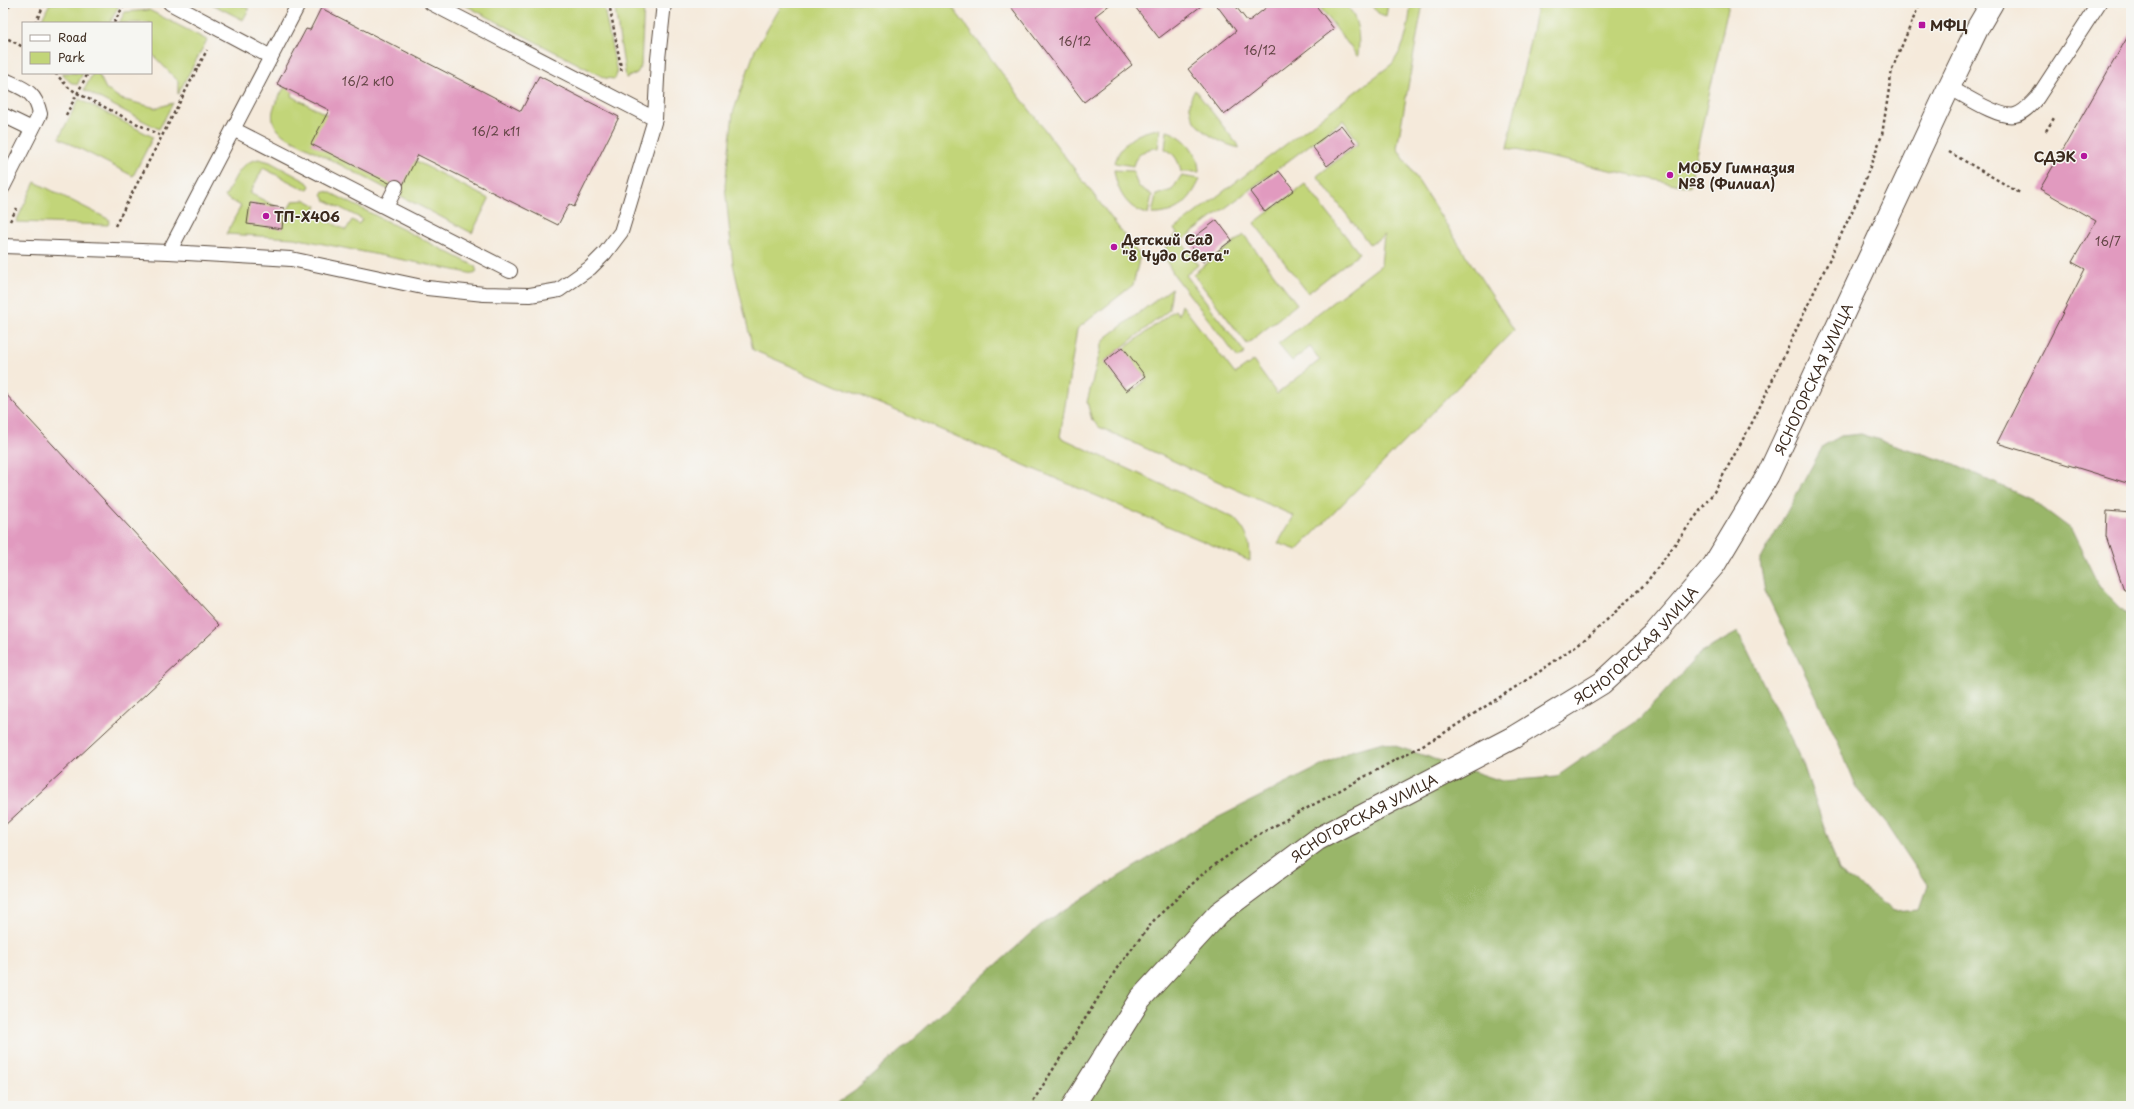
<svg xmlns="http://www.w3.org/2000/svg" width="2134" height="1109" viewBox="0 0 2134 1109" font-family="'Playpen Sans',sans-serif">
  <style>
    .green { fill: #c2d579; stroke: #7e804c }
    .forest { fill: #99b669; stroke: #6a7044 }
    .building { fill: #e19abf }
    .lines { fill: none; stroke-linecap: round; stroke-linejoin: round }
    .lane-casing { stroke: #57473a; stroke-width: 16 }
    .secondary-casing { stroke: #57473a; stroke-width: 24 }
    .path { stroke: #57473a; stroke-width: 2.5; stroke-dasharray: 3 3; stroke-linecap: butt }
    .lane { stroke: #fff; stroke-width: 14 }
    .secondary { stroke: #fff; stroke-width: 22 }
    .poi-dot { fill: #b5179e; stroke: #f6f6f2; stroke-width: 1.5 }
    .labels { text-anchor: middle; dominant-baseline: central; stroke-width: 3; stroke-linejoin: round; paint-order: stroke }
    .number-label { font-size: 12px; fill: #644646 }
    .poi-label { font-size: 14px; font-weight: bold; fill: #3b2a1e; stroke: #f6f6f2; text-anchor: start }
    .street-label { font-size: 14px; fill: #3b2a1e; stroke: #f6f6f2 }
  </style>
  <rect width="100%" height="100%" fill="#f6f6f2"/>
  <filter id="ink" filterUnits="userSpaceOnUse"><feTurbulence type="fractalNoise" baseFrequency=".025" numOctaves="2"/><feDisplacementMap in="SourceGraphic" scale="8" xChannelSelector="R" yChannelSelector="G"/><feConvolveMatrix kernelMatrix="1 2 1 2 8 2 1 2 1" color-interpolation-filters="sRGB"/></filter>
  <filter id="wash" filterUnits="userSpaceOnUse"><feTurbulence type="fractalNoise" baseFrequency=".012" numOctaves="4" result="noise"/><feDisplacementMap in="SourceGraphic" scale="16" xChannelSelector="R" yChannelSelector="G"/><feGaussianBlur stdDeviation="0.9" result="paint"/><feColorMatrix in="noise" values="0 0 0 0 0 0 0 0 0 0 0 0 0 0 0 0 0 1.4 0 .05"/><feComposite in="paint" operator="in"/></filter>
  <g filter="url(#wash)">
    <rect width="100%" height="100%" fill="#f5eadb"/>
    <path class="green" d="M50 3H120L110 23H40Z
      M210 3H238L249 9 243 20Z
      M461 3H603L617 73 615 79 605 78Z
      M614 3H644L641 66 637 73 626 78Z
      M783 3H949L1140 256 1133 285 1077 329 1060 437 1234 518C1248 533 1250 541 1250 561L753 350 733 264 725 186 733 113 755 50Z
      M1317 3H1345C1359 18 1360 38 1358 57Z
      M1369 3H1388L1386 17 1380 15Z
      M1411 3H1423L1397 148 1514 330 1297 550 1278 543 1294 516 1099 427 1092 420 1087 402 1102 344 1107 337 1172 288 1169 310 1105 361 1130 393 1147 379 1124 349 1175 310 1179 315 1182 305 1235 374 1253 361 1277 394 1320 360 1310 347 1292 361 1278 344 1381 265 1384 235 1370 245 1317 176 1359 143 1343 120 1181 241 1198 265 1186 275 1245 353 1238 358 1175 276C1164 259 1159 248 1177 234L1174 229 1392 64C1407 43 1408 28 1411 3Z
      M1538 3H1729L1689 187 1507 148Z
      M149 10 207 40 178 94V81L151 53V23H119L125 12Z
      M62 73H83L77 85 70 82Z
      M93 73H98L106 89 121 99 156 108 173 103 159 129 84 90Z
      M288 81 296 86 291 96 489 199 472 233 283 135C262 116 277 102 288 81Z
      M1195 90 1240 148C1215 143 1176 119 1195 90Z
      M79 99 153 137 133 176 59 138Z
      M1160 129 1158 148C1147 147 1135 155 1133 166L1115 163C1121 141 1139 131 1160 129Z
      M1167 131C1185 136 1199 153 1199 172H1181C1179 162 1175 153 1165 149Z
      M259 159 270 162 307 182 310 186 308 189H304L263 168 250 193 286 212 293 201 306 200 317 206 313 214 346 230 352 220 359 224 362 219 325 200 322 195 324 191 329 192 475 266 477 272 474 274 294 238 226 234 241 206 225 197C234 181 239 162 259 159Z
      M1114 170 1133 171 1138 186 1152 195 1148 214C1126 209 1117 190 1114 170Z
      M1181 176 1200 179C1191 200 1177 215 1152 214L1156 195 1172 190Z
      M35 182 110 220 108 225 16 222Z
      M1305 184 1359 253 1308 293 1254 223Z
      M1244 235 1297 304 1247 344 1193 274Z"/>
    <path class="forest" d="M1861 434 1954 464 2032 500 2071 529 2100 588 2131 619V1106H833L855 1091 1042 924 1199 827 1351 751 1383 742 1502 781 1556 777 1640 719 1700 653 1738 632 1803 764 1839 871 1894 911 1920 909 1928 886 1888 826 1857 789 1838 742 1765 591 1760 561 1823 446 1841 436Z"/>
    <g id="blocks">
      <path class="building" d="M1008 3H1085L1087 6 1091 3H1112L1095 16 1132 65 1084 102Z
        M1132 3H1205L1159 38Z
        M1215 3H1233L1248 22 1272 3H1314L1334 29 1224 115 1188 69 1236 31Z
        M321 8 521 111 539 76 619 117 574 207 569 204 558 225 418 155 401 189 311 144 329 110 277 84 306 29 310 30Z
        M2131 31V483L2130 484 1997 443 2085 269 2072 262 2096 221 2040 189Z
        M1341 125 1356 144 1327 166 1312 146Z
        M1279 171 1294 190 1265 212 1250 192Z
        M250 203 284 208 282 229 247 224Z
        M1217 220 1232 240 1203 262 1188 242Z
        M1123 347 1145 376 1126 391 1104 362Z
        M3 391 220 625 3 827Z
        M2107 511 2131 513V590H2124L2106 536Z"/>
    </g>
  </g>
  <g filter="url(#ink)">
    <use href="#blocks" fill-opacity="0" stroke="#57473a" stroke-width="1"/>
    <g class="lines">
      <g class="lane-casing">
        <path id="lane" d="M170 3 271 57
          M431 3 655 119
          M3 79C23 89 35 90 40 114L3 187
          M1949 87C1964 95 1999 119 2015 115 2024 113 2031 104 2037 98L2099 3
          M3 115 32 129
          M233 129 510 271
          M386 207 396 187
          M3 246 169 252 291 259 427 288 484 294 530 295 559 290 590 268 605 253 621 232 655 119 658 59 664 3
          M169 252 299 3"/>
      </g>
      <g class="secondary-casing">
        <g id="secondary">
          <path id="s1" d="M1073 1106 1140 999 1219 913 1318 839 1514 737 1602 683 1655 634 1714 565 1768 475 1949 87 1978 27 1992 3"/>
        </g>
      </g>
      <path class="path" d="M609 3 622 73
        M3 18 11 3
        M35 23 45 3
        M114 23 125 3
        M3 36 23 47
        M55 73 68 87 77 93 161 136
        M66 115 88 73
        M2046 131 2054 118
        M1949 152 2020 193
        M10 221 17 208
        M115 226 207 50
        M1030 1106 1117 968 1155 919 1206 871 1256 836 1441 735 1542 670 1592 634 1646 583 1714 492 1754 419 1857 201 1882 135 1892 69 1920 3"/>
      <use href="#lane" class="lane"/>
      <use href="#secondary" class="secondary"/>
    </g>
  </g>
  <g class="poi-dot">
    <rect x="1918" y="21" width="8" height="8" rx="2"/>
    <circle cx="2084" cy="156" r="4"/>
    <circle cx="1670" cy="175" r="4"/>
    <circle cx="266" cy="216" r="4"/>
    <circle cx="1114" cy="247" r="4"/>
  </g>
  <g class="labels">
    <g class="number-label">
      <text x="1075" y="41">16/12</text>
      <text x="1260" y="50">16/12</text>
      <text x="368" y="81">16/2 к10</text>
      <text x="496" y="131">16/2 к11</text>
      <text x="2108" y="241">16/7</text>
    </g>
    <g class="poi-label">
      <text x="1930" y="25">МФЦ</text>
      <text x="2076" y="156" text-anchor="end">СДЭК</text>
      <text x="1678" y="167">МОБУ Гимназия<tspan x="1678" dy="16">№8 (Филиал)</tspan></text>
      <text x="274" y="216">ТП-Х406</text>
      <text x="1122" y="239">Детский Сад<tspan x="1122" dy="16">"8 Чудо Света"</tspan></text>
    </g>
    <g class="street-label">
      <text stroke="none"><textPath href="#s1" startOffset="1065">ЯСНОГОРСКАЯ УЛИЦА</textPath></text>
      <text stroke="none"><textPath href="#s1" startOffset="741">ЯСНОГОРСКАЯ УЛИЦА</textPath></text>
      <text stroke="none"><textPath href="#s1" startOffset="417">ЯСНОГОРСКАЯ УЛИЦА</textPath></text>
    </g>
  </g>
  <rect width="2134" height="1109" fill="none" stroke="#f6f6f2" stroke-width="16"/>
  <rect x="22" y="22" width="130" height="52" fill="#f6f6f2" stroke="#aba49d"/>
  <rect x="30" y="35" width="20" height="6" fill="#ffffff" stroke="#aba49d"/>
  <text x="58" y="42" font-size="12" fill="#3b2a1e">Road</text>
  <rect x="30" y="52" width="20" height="12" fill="#c2d579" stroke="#aba49d"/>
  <text x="58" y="62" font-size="12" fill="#3b2a1e">Park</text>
</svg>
